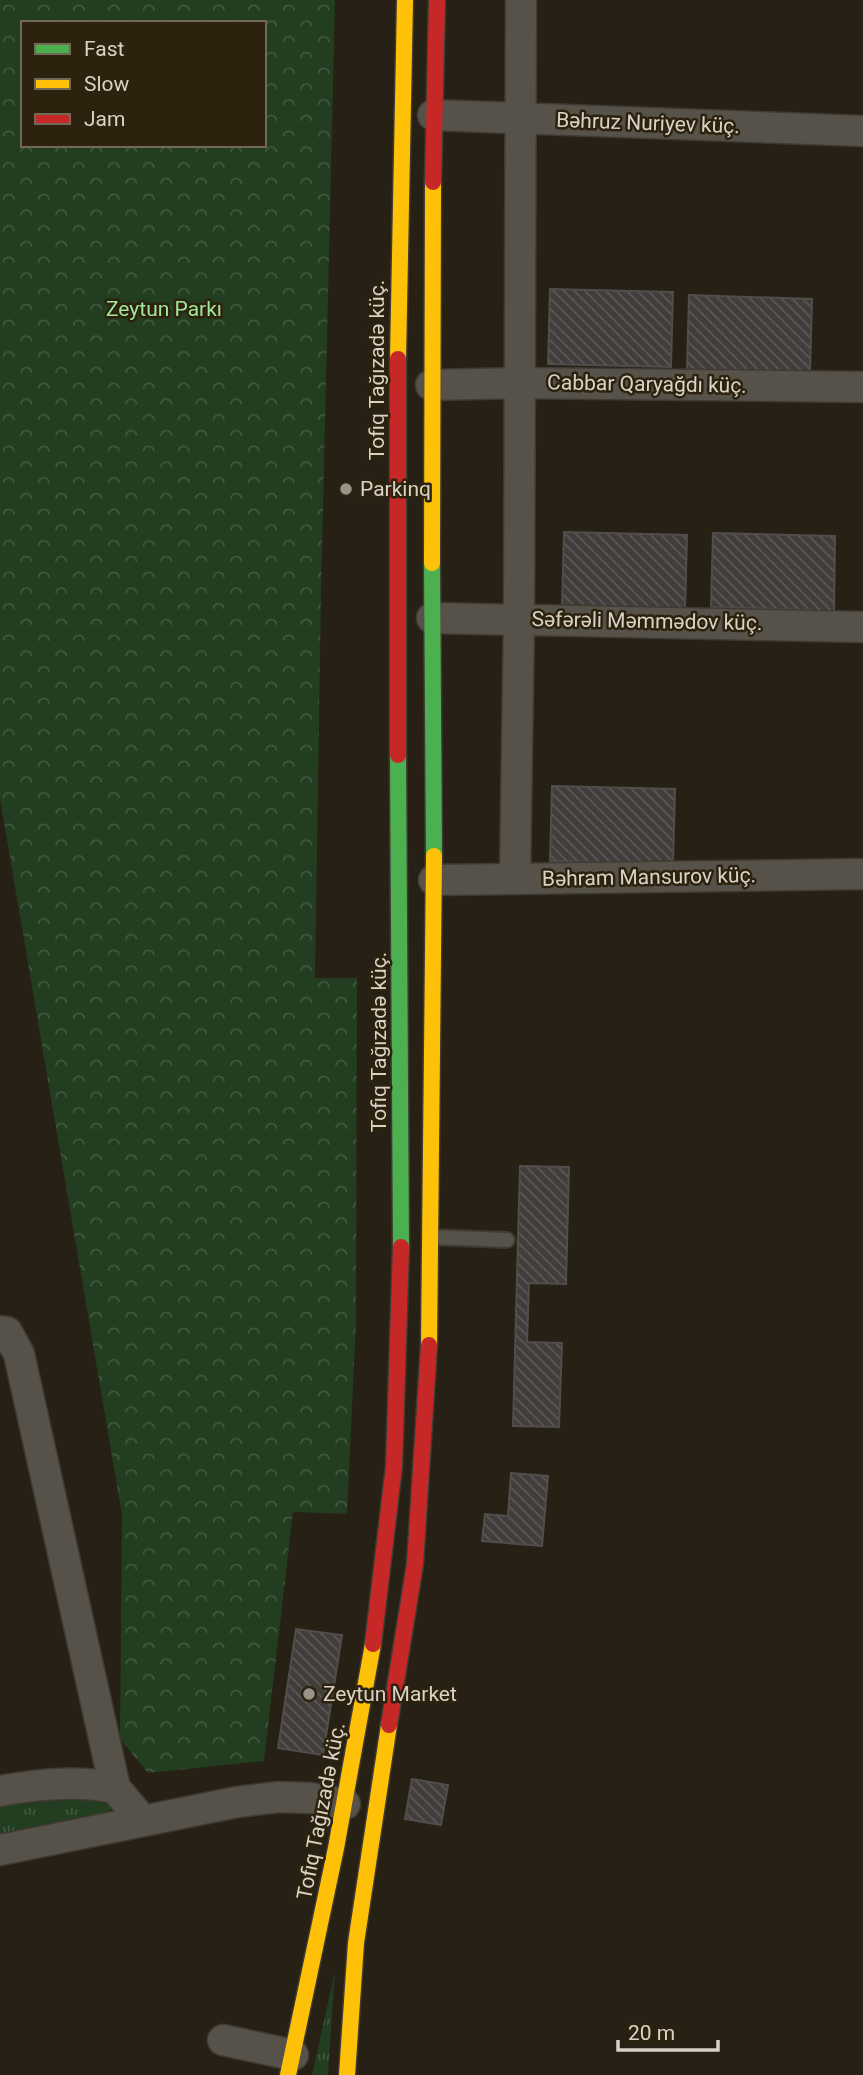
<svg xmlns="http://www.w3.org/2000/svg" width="863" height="2075" viewBox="0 0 863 2075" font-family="Roboto,sans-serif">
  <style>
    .grass { fill: url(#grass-tufts) }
    .park { fill: url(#park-crowns); fill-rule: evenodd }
    .building { fill: url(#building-back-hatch); stroke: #524d4d; stroke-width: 2 }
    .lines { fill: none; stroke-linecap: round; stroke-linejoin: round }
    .lane-casing { stroke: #3f3a32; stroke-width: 18 }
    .street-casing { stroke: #3f3a32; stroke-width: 33 }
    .fast-casing { stroke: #3f3a32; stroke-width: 19 }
    .slow-casing { stroke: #3f3a32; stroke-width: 19 }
    .jam-casing { stroke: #3f3a32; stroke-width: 19 }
    .lane { stroke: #565149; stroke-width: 14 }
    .street { stroke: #565149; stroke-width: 30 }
    .fast { stroke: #4caf50; stroke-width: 16 }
    .slow { stroke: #ffc107; stroke-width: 16 }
    .jam { stroke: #c62828; stroke-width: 16 }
    .poi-dot { fill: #9a9488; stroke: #2d220e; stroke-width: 2.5 }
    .labels { text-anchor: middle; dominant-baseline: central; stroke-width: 5; stroke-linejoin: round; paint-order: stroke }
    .street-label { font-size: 21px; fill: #d9d2c6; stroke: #2d220e }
    .park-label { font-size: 21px; fill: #9ee79c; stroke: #2d220e }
    .poi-label { font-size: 21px; fill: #d9d2c6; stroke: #2d220e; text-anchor: start }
  </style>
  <defs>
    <pattern id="grass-tufts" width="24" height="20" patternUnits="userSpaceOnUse" patternTransform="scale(1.75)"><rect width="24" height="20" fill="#223d1f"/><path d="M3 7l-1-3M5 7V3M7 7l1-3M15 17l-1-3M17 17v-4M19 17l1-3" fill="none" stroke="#42583e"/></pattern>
    <pattern id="park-crowns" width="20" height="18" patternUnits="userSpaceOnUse" patternTransform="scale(1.75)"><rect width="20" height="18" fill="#223d1f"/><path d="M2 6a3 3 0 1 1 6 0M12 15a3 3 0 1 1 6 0" fill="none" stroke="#42583e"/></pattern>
    <pattern id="building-back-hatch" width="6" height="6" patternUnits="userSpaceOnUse" patternTransform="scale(1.75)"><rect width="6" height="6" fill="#413d3b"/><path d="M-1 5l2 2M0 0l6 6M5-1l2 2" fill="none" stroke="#5c5856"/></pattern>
  </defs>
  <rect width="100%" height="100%" fill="#262015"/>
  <path class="grass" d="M82 1797 104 1799 111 1808 101 1817 0 1837V1806Z
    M335 1971 328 2075H312Z"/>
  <path class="park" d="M0 0H335L321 593 315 978H357L356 1322 347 1514 293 1512 264 1761 148 1773 120 1739 122 1515 0 799ZM23 23H264V145H23Z"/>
  <path class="building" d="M550 289 673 292 671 367 548 364Z
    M689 295 812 299 810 373 687 370Z
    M564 532 687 535 685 610 562 607Z
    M713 533 835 536 834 611 711 607Z
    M552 786 675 789 673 864 550 861Z
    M520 1166 569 1167 566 1284 529 1283 527 1342 562 1343 559 1427 513 1426Z
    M511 1473 548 1476 542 1546 482 1541 485 1514 508 1516Z
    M296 1629 342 1635 323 1755 278 1748Z
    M412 1779 448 1785 441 1825 405 1819Z"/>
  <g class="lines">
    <g class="lane-casing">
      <path id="lane" d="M430 1237 507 1240"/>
    </g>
    <g class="street-casing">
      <path id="street" d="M433 115 863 131
        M431 385 519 383 863 387
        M432 618 863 627
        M515 879 519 618 521 0
        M434 880 863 874
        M0 1331 7 1332 19 1354 115 1788 142 1820
        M0 1791C38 1784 77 1780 115 1788
        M0 1850 237 1802 279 1797 310 1798 345 1804
        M223 2040 293 2055"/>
    </g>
    <g class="fast-casing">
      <path id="fast" d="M432 563 434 856
        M398 755 401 1247"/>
    </g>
    <g class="slow-casing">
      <path id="slow" d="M398 359 405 0
        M432 563 433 182
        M429 1345 434 856
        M288 2075 336 1848 373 1644
        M347 2075 356 1943 389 1725"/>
    </g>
    <g class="jam-casing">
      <path id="jam" d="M433 182 437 0
        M398 359V755
        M373 1644 394 1466 401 1247
        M389 1725 415 1564 429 1345"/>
    </g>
    <use href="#lane" class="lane"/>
    <use href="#street" class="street"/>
    <use href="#fast" class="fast"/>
    <use href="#slow" class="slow"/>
    <use href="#jam" class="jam"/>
  </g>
  <g class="poi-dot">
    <circle cx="346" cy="489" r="7"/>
    <circle cx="309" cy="1694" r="7"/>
  </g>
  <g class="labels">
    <g class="street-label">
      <text transform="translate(648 123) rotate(2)">Bəhruz Nuriyev küç.</text>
      <text transform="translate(377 370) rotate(-90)">Tofiq Tağızadə küç.</text>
      <text transform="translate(647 384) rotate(1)">Cabbar Qaryağdı küç.</text>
      <text transform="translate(647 621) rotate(1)">Səfərəli Məmmədov küç.</text>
      <text transform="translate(649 877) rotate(-1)">Bəhram Mansurov küç.</text>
      <text transform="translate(379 1042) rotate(-90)">Tofiq Tağızadə küç.</text>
      <text transform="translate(321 1811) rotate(-79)">Tofiq Tağızadə küç.</text>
    </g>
    <g class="park-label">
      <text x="164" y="309">Zeytun Parkı</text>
    </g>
    <g class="poi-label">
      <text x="360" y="489">Parkinq</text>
      <text x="323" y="1694">Zeytun Market</text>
    </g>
  </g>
  <rect x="21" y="21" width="245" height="126" fill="#2d220e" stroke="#726858" stroke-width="2"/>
  <rect x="35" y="44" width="35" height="10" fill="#4caf50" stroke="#726858" stroke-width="2"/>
  <text x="84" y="56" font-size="21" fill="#d9d2c6">Fast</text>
  <rect x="35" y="79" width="35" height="10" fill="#ffc107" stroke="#726858" stroke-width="2"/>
  <text x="84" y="91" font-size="21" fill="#d9d2c6">Slow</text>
  <rect x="35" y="114" width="35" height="10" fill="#c62828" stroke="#726858" stroke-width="2"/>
  <text x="84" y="126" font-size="21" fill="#d9d2c6">Jam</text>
  <path d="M618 2040v10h100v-10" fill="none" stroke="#d9d2c6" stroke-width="3.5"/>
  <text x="628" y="2040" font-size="21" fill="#d9d2c6" stroke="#2d220e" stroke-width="5" paint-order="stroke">20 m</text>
</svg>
